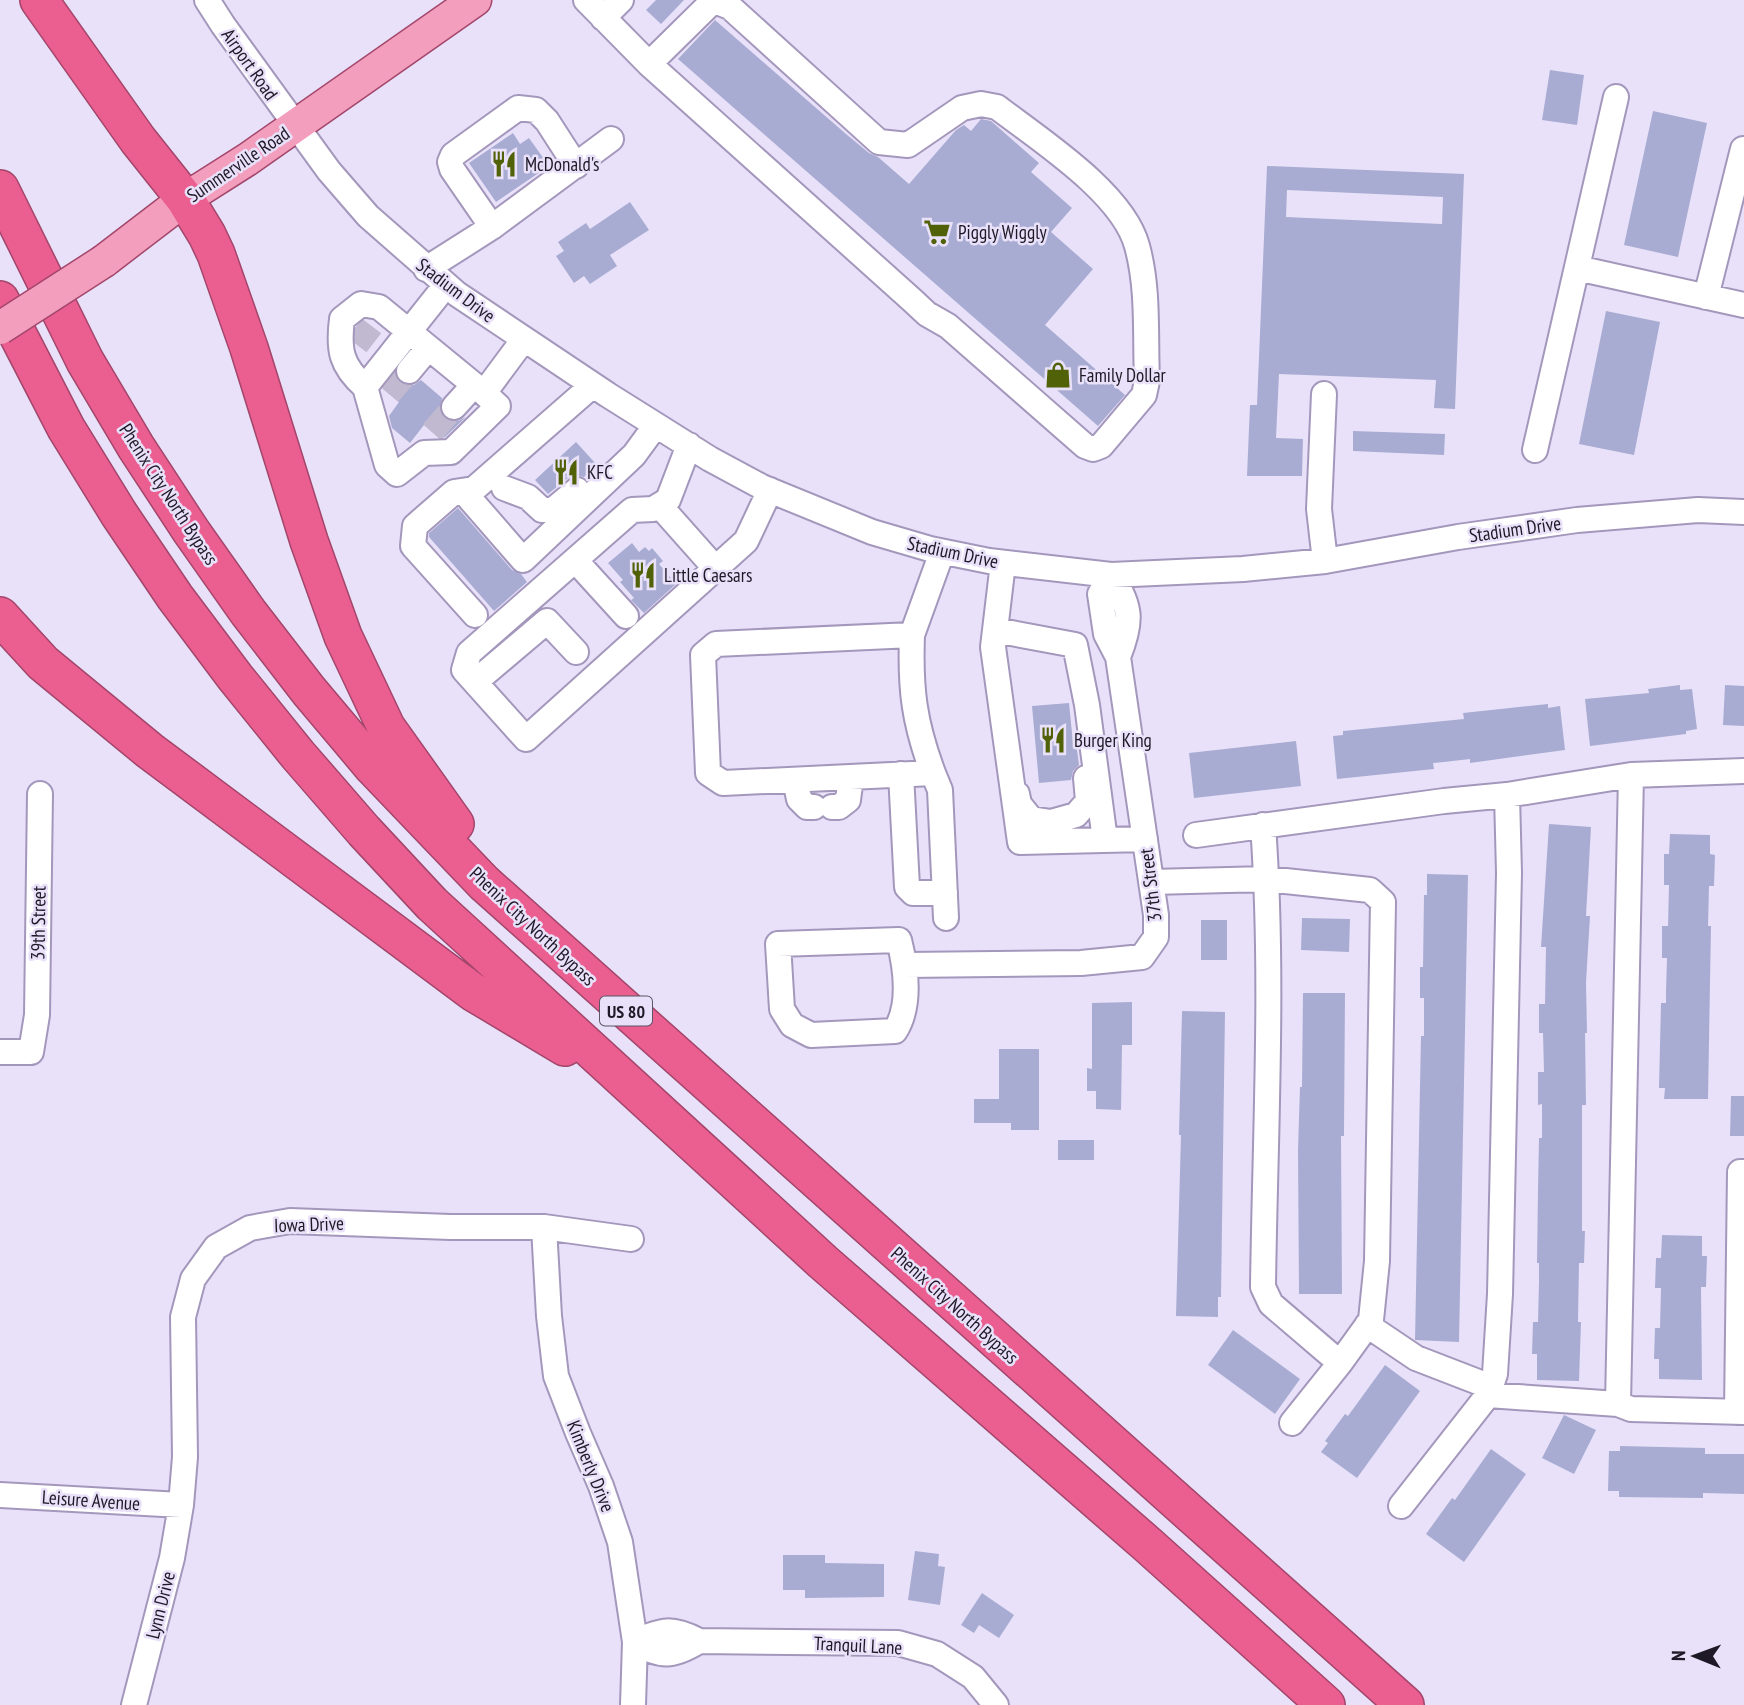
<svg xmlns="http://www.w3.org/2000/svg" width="1744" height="1705" viewBox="0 0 1744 1705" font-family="'PT Sans Narrow',sans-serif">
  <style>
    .building { fill: #a8acd2; fill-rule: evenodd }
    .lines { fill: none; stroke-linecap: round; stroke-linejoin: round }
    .minor-tunnel { stroke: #c0b9cf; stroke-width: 24; stroke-dasharray: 24 12; stroke-linecap: butt }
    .minor-casing { stroke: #a497bc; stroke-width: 28 }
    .major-casing { stroke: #a3466b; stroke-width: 35 }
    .highway-casing { stroke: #a3466b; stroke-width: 40 }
    .minor { stroke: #fff; stroke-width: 24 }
    .major { stroke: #f29ebc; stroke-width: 32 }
    .highway { stroke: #ea5e90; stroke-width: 37 }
    .major-bridge-casing { stroke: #a3466b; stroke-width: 35; stroke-linecap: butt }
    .major-bridge { stroke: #f29ebc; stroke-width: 32 }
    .labels { text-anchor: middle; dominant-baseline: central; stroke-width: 5; stroke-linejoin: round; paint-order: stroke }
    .shield { fill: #e9e1f9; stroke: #5b5565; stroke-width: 2 }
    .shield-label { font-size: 18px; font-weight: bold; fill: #1e1926 }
    .street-label { font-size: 19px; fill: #1e1926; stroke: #e9e1f9 }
    .poi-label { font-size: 19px; fill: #1e1926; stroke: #e9e1f9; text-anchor: start }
  </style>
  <rect width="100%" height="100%" fill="#e9e1f9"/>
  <path class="building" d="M656 0H684L661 24 646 10Z
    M715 20 846 134 869 153 878 157 909 184 956 130 964 125 971 131 981 119 991 121 1039 163 1031 172 1072 208 1051 232 1093 269 1045 325 1125 395 1098 426 678 59Z
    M1550 70 1584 75 1577 125 1542 120Z
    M1653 111 1707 123 1678 257 1624 245Z
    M513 133 520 144 529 138 549 166 496 202 469 163Z
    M1267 166 1464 174 1455 409 1434 408 1436 380 1279 374 1276 438 1303 439 1302 476H1247L1250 405H1257ZM1287 190 1443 197 1442 224 1286 217Z
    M630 202 649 230 610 255 617 266 590 284 584 276 574 283 556 256 564 251 558 242 586 223 590 229Z
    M1606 311 1660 322 1634 455 1579 444Z
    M395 374 400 383 414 385 421 380 442 398 440 411 445 418 458 421 466 417 445 437 439 438 424 425 410 443 392 428 389 416 399 402 383 389Z
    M1353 431 1445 434 1444 455 1353 451Z
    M576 442 597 465 584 477 575 475 568 478 548 494 535 480Z
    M458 508 512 570 521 574 527 582 494 611 429 537V533Z
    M632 543 639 552 645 547 649 551 652 548 663 561 659 564 676 584 644 613 631 600 634 598 620 582 623 580 608 563Z
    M1680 685V690L1692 689 1697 729 1686 731V734L1590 746 1585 699 1649 693 1648 689Z
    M1725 685 1744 686V726L1723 725Z
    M1069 703 1073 743 1076 742 1079 765 1073 771 1071 780 1039 783 1032 706Z
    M1548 704V708L1560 706 1565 750 1470 763V759L1444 762 1433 763 1434 769 1337 779 1333 736 1343 735V731L1464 719 1463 713Z
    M1296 741 1301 786 1194 798 1189 753Z
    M1549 824 1591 827 1586 916H1590L1586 982 1587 1033H1585L1586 1105H1582V1231H1585L1584 1263H1579L1578 1322H1581L1579 1381 1537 1380V1354H1532L1533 1322H1538L1539 1282V1263H1537L1538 1190 1539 1138H1542V1104L1538 1105V1072H1544L1543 1033H1539V1004H1545L1546 947H1541Z
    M1670 834 1710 835V854L1715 855 1714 886H1709L1708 926H1711L1708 1099H1664L1665 1088H1659L1661 1003H1666V992L1667 958H1662V926H1668L1669 885H1664V854H1669Z
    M1427 874 1468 875 1459 1342 1415 1340 1421 1036H1424V998H1420V967H1423L1424 895H1427Z
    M1302 918 1350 919 1349 952 1301 950Z
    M1201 920H1227V960H1201Z
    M1303 993H1345L1344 1136H1341L1342 1294H1299L1298 1150 1300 1087H1302Z
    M1132 1002V1045H1122L1121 1110 1096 1109V1091H1087V1068L1092 1069V1003Z
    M1182 1011 1225 1012 1221 1297H1218V1317L1176 1316 1181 1135H1179Z
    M999 1049H1039V1130H1011V1123H974V1099H999Z
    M1731 1096H1744V1136H1730Z
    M1058 1140H1094V1160H1058Z
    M1662 1235 1702 1236V1256H1707L1706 1287H1701L1702 1380 1659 1379V1359H1654L1655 1328H1660L1661 1288H1655L1656 1258H1661Z
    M1233 1330 1300 1379 1275 1414 1208 1365Z
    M1385 1365 1420 1391 1357 1478 1321 1452 1328 1443 1325 1441 1345 1414 1348 1416Z
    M1564 1415 1596 1430 1574 1474 1542 1458Z
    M1620 1446 1705 1448V1454H1744V1494L1703 1493V1498L1619 1497V1491H1608L1609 1451H1620Z
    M1491 1449 1526 1474 1464 1562 1426 1534 1452 1498 1455 1500Z
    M915 1551 939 1554 938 1566 945 1567 940 1605 908 1600Z
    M783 1555H825V1563L884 1564V1597L805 1598V1590H783Z
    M982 1593 1014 1615 999 1638 979 1625 974 1633 961 1625Z"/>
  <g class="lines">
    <path class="minor-tunnel" d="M357 345 374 323
      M389 394 409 371
      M432 432 454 407"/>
    <g class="minor-casing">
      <path id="minor" d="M207 0 223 25 329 171 368 216 457 294 608 395 710 459 762 487 872 532 930 549 989 561 1111 575 1243 569 1325 561 1458 537 1577 520 1698 510 1744 512
        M586 0 649 64 912 300 927 314 948 326 1085 446 1093 449 1101 446 1144 395 1147 381C1145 337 1149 289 1137 246 1123 193 1040 140 997 107L981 104 962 108 908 145 879 142 730 7 720 3H711L649 64
        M603 18 621 0
        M492 227 452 169 450 162 453 155 518 108 536 110 547 121 576 166
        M1577 268 1744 305
        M426 269 492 227 611 139
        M446 285 365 387 387 465 397 474 424 453 451 452 498 406 484 393 524 339
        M1706 297 1743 149
        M409 371 428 348
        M365 387C341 366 338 350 342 319L361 304 379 307 484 393
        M1324 394 1319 509 1325 561
        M454 407 474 385
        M689 445 668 500 653 509 632 510 469 653 464 670 526 739 746 541 770 490
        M1535 450 1616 97
        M504 488 528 497 542 510H553L577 490
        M463 491 523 560 634 455 656 425
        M660 506 716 569
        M942 552 912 635 716 644 703 655 708 773 723 783 933 773 940 790 946 918
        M575 560 626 616
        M1003 563 993 647 1020 842 1145 839
        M475 615 413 546 415 526 454 492 474 489 593 385
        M995 630 1075 645 1087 705 1105 840
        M912 635C910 689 914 722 933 773
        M475 682 547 621 576 652
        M901 774 907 887 913 893H945
        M795 780 799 799 807 807H814
        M1017 794 1019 804 1031 819 1051 822 1076 815 1088 801 1086 778
        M832 807H839L848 800 851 777
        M1196 835 1444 801 1507 795 1631 775 1744 771
        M1152 882 1266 879 1370 890 1383 902 1377 1261 1371 1320 1340 1363 1271 1304 1263 1287C1265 1133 1274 979 1263 825
        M899 940C906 968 911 1006 895 1031L811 1035 792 1025 782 1009 778 944Z
        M905 965 1081 963 1142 957 1156 937V915L1118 657 1106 634 1100 594 1111 575C1132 607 1132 622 1118 657
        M0 1052H31L37 1015 40 794
        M544 1227 549 1316 556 1376 578 1433 601 1486 620 1542 635 1642 633 1705
        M1367 1325 1416 1358 1491 1387
        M1488 1395 1618 1404 1631 775
        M1618 1404 1631 1409 1744 1412
        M1737 1412 1740 1172H1744
        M1292 1423 1340 1363
        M0 1495 181 1505
        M1401 1506 1488 1395 1495 1374 1500 1294 1509 873 1507 795
        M635 1642C662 1629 672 1627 699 1641L898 1643 937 1654 973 1677 996 1705
        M635 1642C660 1658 673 1657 699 1641
        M134 1705 172 1558 181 1505 185 1457 183 1317 193 1279 216 1247 250 1228 290 1221 450 1227H544L631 1239"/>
    </g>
    <g class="major-casing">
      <path id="major" d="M104 261 185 199 248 159 475 0"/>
    </g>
    <g class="highway-casing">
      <path id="highway" d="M39 0 138 140 185 199 207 235 216 254 249 348 309 541 343 636 386 727 455 824
        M0 189 85 361 136 447 191 531 248 612 309 691 373 767 484 883 1405 1705
        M0 300 66 428 119 514 175 597 235 677 298 755 364 831 432 904 823 1262 1148 1545 1326 1705
        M0 616 43 663 150 751 473 992 565 1047"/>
    </g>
    <use href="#minor" class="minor"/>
    <use href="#major" class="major"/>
    <use href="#highway" class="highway"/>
    <g class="major-bridge-casing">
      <path id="major-bridge" d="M0 328 104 261"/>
    </g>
    <use href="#major-bridge" class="major-bridge"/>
  </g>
  <defs>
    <g id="restaurant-bare" transform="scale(2.1)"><path d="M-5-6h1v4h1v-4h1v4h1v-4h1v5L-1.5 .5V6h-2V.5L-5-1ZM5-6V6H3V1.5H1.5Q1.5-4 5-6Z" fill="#506107" stroke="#e9e1f9" stroke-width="2.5" paint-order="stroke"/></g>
    <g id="supermarket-bare" transform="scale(2.1)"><path d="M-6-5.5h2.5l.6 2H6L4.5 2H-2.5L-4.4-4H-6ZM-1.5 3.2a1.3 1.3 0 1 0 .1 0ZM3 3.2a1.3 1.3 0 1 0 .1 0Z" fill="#506107" stroke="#e9e1f9" stroke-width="2.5" paint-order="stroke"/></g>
    <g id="shop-bare" transform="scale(2.1)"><path d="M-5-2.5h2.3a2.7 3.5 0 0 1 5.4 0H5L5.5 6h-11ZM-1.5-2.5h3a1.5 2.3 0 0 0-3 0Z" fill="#506107" stroke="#e9e1f9" stroke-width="2.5" paint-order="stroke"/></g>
  </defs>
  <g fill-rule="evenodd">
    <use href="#restaurant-bare" x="504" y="164"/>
    <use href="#supermarket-bare" x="937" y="232"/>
    <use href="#shop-bare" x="1058" y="375"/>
    <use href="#restaurant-bare" x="566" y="472"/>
    <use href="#restaurant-bare" x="643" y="575"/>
    <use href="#restaurant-bare" x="1053" y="740"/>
  </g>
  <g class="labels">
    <rect class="shield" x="600" y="996.5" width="52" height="29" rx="5"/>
    <g class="shield-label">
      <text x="626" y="1011">US 80</text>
    </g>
    <g class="street-label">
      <text transform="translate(250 64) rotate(55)">Airport Road</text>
      <text transform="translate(238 164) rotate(-34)">Summerville Road</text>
      <text transform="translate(456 290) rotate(37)">Stadium Drive</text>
      <text transform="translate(169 494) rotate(57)">Phenix City North Bypass</text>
      <text transform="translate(1515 529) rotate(-8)">Stadium Drive</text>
      <text transform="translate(953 552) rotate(12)">Stadium Drive</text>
      <text transform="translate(1150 885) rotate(-97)">37th Street</text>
      <text transform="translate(38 923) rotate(-89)">39th Street</text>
      <text transform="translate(533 926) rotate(43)">Phenix City North Bypass</text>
      <text transform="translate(309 1224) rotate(-2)">Iowa Drive</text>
      <text transform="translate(955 1305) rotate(42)">Phenix City North Bypass</text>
      <text transform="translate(591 1466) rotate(68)">Kimberly Drive</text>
      <text transform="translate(91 1500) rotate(4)">Leisure Avenue</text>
      <text transform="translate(160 1605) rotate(-76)">Lynn Drive</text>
      <text transform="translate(858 1645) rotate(3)">Tranquil Lane</text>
    </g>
    <g class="poi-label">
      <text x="525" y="164">McDonald's</text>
      <text x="958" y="232">Piggly Wiggly</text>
      <text x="1079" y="375">Family Dollar</text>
      <text x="587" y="472">KFC</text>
      <text x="664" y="575">Little Caesars</text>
      <text x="1074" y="740">Burger King</text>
    </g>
  </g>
  <g transform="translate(1695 1656) rotate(271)" stroke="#e9e1f9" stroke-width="5" paint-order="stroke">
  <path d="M0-5L12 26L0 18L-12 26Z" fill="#1e1926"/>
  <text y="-10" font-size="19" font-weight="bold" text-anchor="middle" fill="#1e1926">N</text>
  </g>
</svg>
